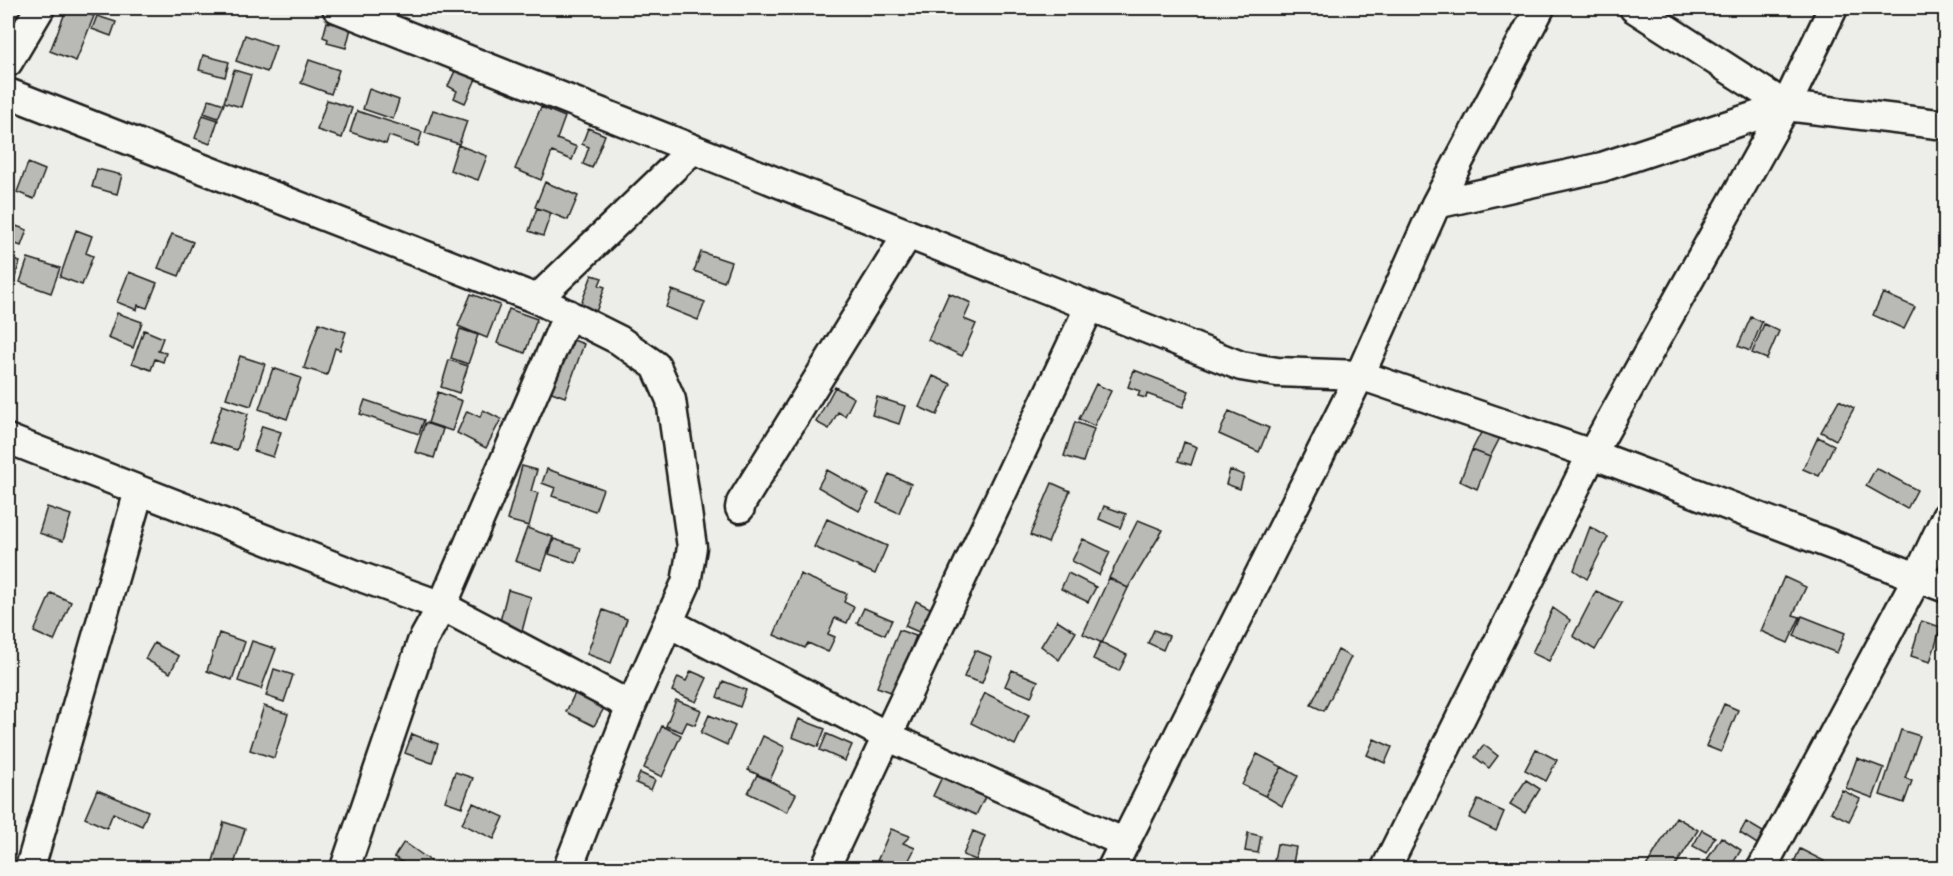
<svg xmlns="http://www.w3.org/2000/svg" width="1953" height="876" viewBox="0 0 1953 876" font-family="'Playpen Sans',sans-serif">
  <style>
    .building { fill: #b9b9b6; stroke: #1c1c1c; stroke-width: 1.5 }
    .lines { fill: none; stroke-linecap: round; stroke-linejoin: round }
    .minor-casing { stroke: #1c1c1c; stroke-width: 33 }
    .minor { stroke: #f6f6f2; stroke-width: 28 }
  </style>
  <rect width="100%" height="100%" fill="#edede9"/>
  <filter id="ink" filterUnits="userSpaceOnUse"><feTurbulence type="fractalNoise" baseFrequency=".0167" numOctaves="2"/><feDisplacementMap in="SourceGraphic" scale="12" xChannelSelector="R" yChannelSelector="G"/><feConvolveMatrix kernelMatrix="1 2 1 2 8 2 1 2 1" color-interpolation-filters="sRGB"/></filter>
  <g filter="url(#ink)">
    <path class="building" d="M67 8H73L94 16 76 61 50 51Z
      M97 16 116 22 111 36 92 29Z
      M327 22 351 28 346 48 327 43 328 39 323 37Z
      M245 35 276 46 267 72 236 61Z
      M203 55 229 62 225 77 199 70Z
      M309 60 339 70 331 94 301 83Z
      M234 70 251 75 241 107 224 102Z
      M455 71 476 79 465 103 454 98 457 91 448 86Z
      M369 89 399 100 393 119 363 109Z
      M209 99 224 104 218 118 204 113Z
      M327 100 352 108 342 138 317 130Z
      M541 107 565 117 557 139 577 147 572 160 552 152 541 180 515 169Z
      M433 110 467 121 459 144 425 133Z
      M357 111 422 132 418 146 389 136 386 144 350 132Z
      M203 115 218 120 210 144 195 138Z
      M588 128 605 135 592 168 583 164 589 147 582 144Z
      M458 145 487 156 478 180 450 170Z
      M28 163 45 170 34 199 17 192Z
      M97 169 122 175 117 194 92 187Z
      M545 182 578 196 568 220 535 207Z
      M537 208 551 213 543 236 529 231Z
      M8 223 27 230 21 246 8 241Z
      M76 230 92 236 86 253 93 256 82 285 60 277Z
      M172 234 193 242 179 276 158 268Z
      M701 252 731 262 724 282 694 271Z
      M8 258 20 262 15 277 8 275Z
      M28 258 60 268 51 293 20 282Z
      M129 272 157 283 147 308 138 305 137 310 117 302Z
      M592 275 602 278 599 285 605 287 595 315 579 309Z
      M672 290 705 302 698 320 666 307Z
      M949 293 971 303 964 319 976 324 962 356 928 340Z
      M1883 293 1915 307 1904 329 1873 315Z
      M471 294 500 305 487 338 458 326Z
      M509 309 537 319 525 353 497 343Z
      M117 313 142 322 133 348 108 338Z
      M1751 317 1762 322 1750 351 1738 346Z
      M319 323 346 332 340 350 335 348 327 375 304 368Z
      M1764 324 1779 331 1767 359 1752 353Z
      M460 329 478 335 468 364 451 358Z
      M144 330 163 338 158 351 166 353 163 362 155 359 151 370 132 363Z
      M568 338 584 344 565 397 549 391Z
      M240 356 265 364 251 406 226 398Z
      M449 360 468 366 459 393 441 387Z
      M273 368 301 378 287 419 259 409Z
      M1134 370 1189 391 1183 407 1147 394 1146 398 1138 396 1140 391 1128 387Z
      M933 376 951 384 937 415 919 407Z
      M1096 384 1111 391 1094 426 1079 419Z
      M835 387 854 398 845 416 838 412 829 429 816 422Z
      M438 392 462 401 452 431 428 423Z
      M877 397 905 406 899 424 872 415Z
      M365 400 424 420 419 434 360 414Z
      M1839 400 1854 408 1836 440 1821 432Z
      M222 405 248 414 237 450 210 442Z
      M483 410 501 419 486 448 457 433 467 411 480 417Z
      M1229 411 1269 428 1259 452 1219 434Z
      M1075 422 1094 429 1083 462 1064 456Z
      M425 423 443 429 434 458 415 452Z
      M1485 425 1504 430 1490 457 1472 450Z
      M262 426 281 432 273 457 254 451Z
      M1818 437 1834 445 1819 476 1803 469Z
      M1184 442 1197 447 1191 465 1178 461Z
      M1472 450 1490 457 1477 489 1460 481Z
      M522 466 537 470 531 491 538 493 529 526 507 520Z
      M1876 468 1917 490 1907 509 1866 486Z
      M547 469 603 489 595 511 552 496 555 488 542 483Z
      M827 470 869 493 859 511 818 487Z
      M1230 470 1244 475 1240 489 1226 484Z
      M889 474 911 484 899 513 877 503Z
      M1052 483 1070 491 1048 543 1030 535Z
      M1104 506 1126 514 1120 528 1099 519Z
      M47 507 71 515 63 541 39 533Z
      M827 519 887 546 875 574 814 547Z
      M1138 520 1163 530 1128 588 1109 578Z
      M1590 527 1608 537 1587 579 1574 570Z
      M527 528 553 537 542 570 515 561Z
      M554 539 581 548 576 563 549 554Z
      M1083 539 1110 552 1099 575 1072 561Z
      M1068 573 1096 587 1088 602 1061 589Z
      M800 574 847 594 844 602 854 607 847 623 835 618 828 634 835 637 828 652 808 643 805 648 774 635Z
      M1784 577 1806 587 1793 615 1800 617 1788 643 1761 631Z
      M1109 578 1128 588 1102 643 1083 634Z
      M508 590 531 597 521 635 498 629Z
      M1596 591 1622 603 1595 650 1573 636Z
      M51 593 71 602 54 641 34 632Z
      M916 601 932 609 921 633 905 626Z
      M864 608 892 620 885 635 857 623Z
      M1553 608 1570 620 1549 661 1532 653Z
      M603 610 627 619 611 663 587 654Z
      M1802 616 1845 633 1837 653 1794 636Z
      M1057 620 1076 632 1059 660 1041 646Z
      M1921 621 1941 627 1930 662 1911 656Z
      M899 630 916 636 894 693 877 687Z
      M1154 630 1169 636 1163 650 1148 643Z
      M219 633 245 642 232 680 207 671Z
      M252 641 276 649 261 689 238 681Z
      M1101 642 1127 655 1119 671 1093 659Z
      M154 643 179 656 170 673 145 659Z
      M975 650 992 657 982 683 964 677Z
      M1338 650 1351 657 1324 711 1311 705Z
      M274 669 293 675 284 702 266 696Z
      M1012 670 1038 681 1031 697 1005 686Z
      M691 671 707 678 696 702 672 691 678 677 686 681Z
      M723 681 746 690 740 707 717 697Z
      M575 693 604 708 594 726 566 712Z
      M985 693 1029 715 1015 745 971 723Z
      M676 700 701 710 695 725 687 722 682 732 666 726Z
      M1724 704 1738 710 1721 752 1706 746Z
      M264 706 288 714 274 758 250 750Z
      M709 715 735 726 727 745 701 733Z
      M799 719 825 729 818 747 792 737Z
      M662 726 681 735 662 777 644 768Z
      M1901 730 1920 736 1905 778 1912 781 1904 803 1880 795Z
      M412 734 438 744 432 763 405 753Z
      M827 734 852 745 845 761 820 750Z
      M763 736 785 747 770 780 748 770Z
      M1374 739 1392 747 1385 763 1367 755Z
      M1484 745 1498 756 1489 768 1475 757Z
      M1536 749 1557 760 1546 781 1525 770Z
      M1257 754 1282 767 1265 796 1242 785Z
      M1857 758 1884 768 1873 798 1846 788Z
      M1282 767 1298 776 1282 806 1265 796Z
      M455 772 473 778 462 807 445 801Z
      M640 773 655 780 651 790 636 783Z
      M757 775 796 794 787 812 748 793Z
      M942 777 985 797 976 815 933 796Z
      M1526 780 1540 789 1525 813 1510 804Z
      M97 790 148 811 142 826 113 813 107 828 85 818Z
      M1842 790 1860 799 1849 821 1831 812Z
      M1478 800 1504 812 1496 831 1469 818Z
      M473 803 504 817 494 839 462 824Z
      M1676 817 1698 830 1674 868H1645Z
      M224 822 245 829 233 868H223L212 865Z
      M1746 822 1763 832 1757 844 1740 833Z
      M891 829 910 836 903 843 915 848 905 868H874Z
      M1702 830 1715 837 1706 853 1693 846Z
      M973 831 985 836 976 860 963 855Z
      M1248 833 1261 836 1258 853 1245 851Z
      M1721 837 1741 850 1730 868H1720L1707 860Z
      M404 842 438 866 436 868H411L394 857Z
      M1277 844 1296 847 1293 864 1274 861Z
      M1800 849 1824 861 1820 868H1807L1794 862Z"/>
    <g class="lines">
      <g class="minor-casing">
        <path id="minor" d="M337 8 1241 366 1277 372 1360 375 1592 454 1946 588
          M1634 8 1786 106
          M8 62 40 8
          M8 93 537 299 693 149
          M1436 204 1540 8
          M537 299 619 340 656 366 671 400 692 547 686 583 631 706 568 868
          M8 439 364 578 442 606 631 706
          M740 508 741 503 908 234
          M669 623 887 736 1125 843
          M30 868 139 491
          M345 868 422 642 442 606 568 314
          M825 868 1090 306
          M1112 868 1360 375 1436 204 1602 167 1786 106 1946 125
          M1386 868 1592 454 1786 106 1833 8
          M1762 868 1918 576 1946 517"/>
      </g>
      <use href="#minor" class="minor"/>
    </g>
  </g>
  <rect width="1953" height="876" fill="none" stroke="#f6f6f2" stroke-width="30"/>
  <rect x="15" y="15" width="1923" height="846" fill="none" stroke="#1c1c1c" stroke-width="2" filter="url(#ink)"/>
</svg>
